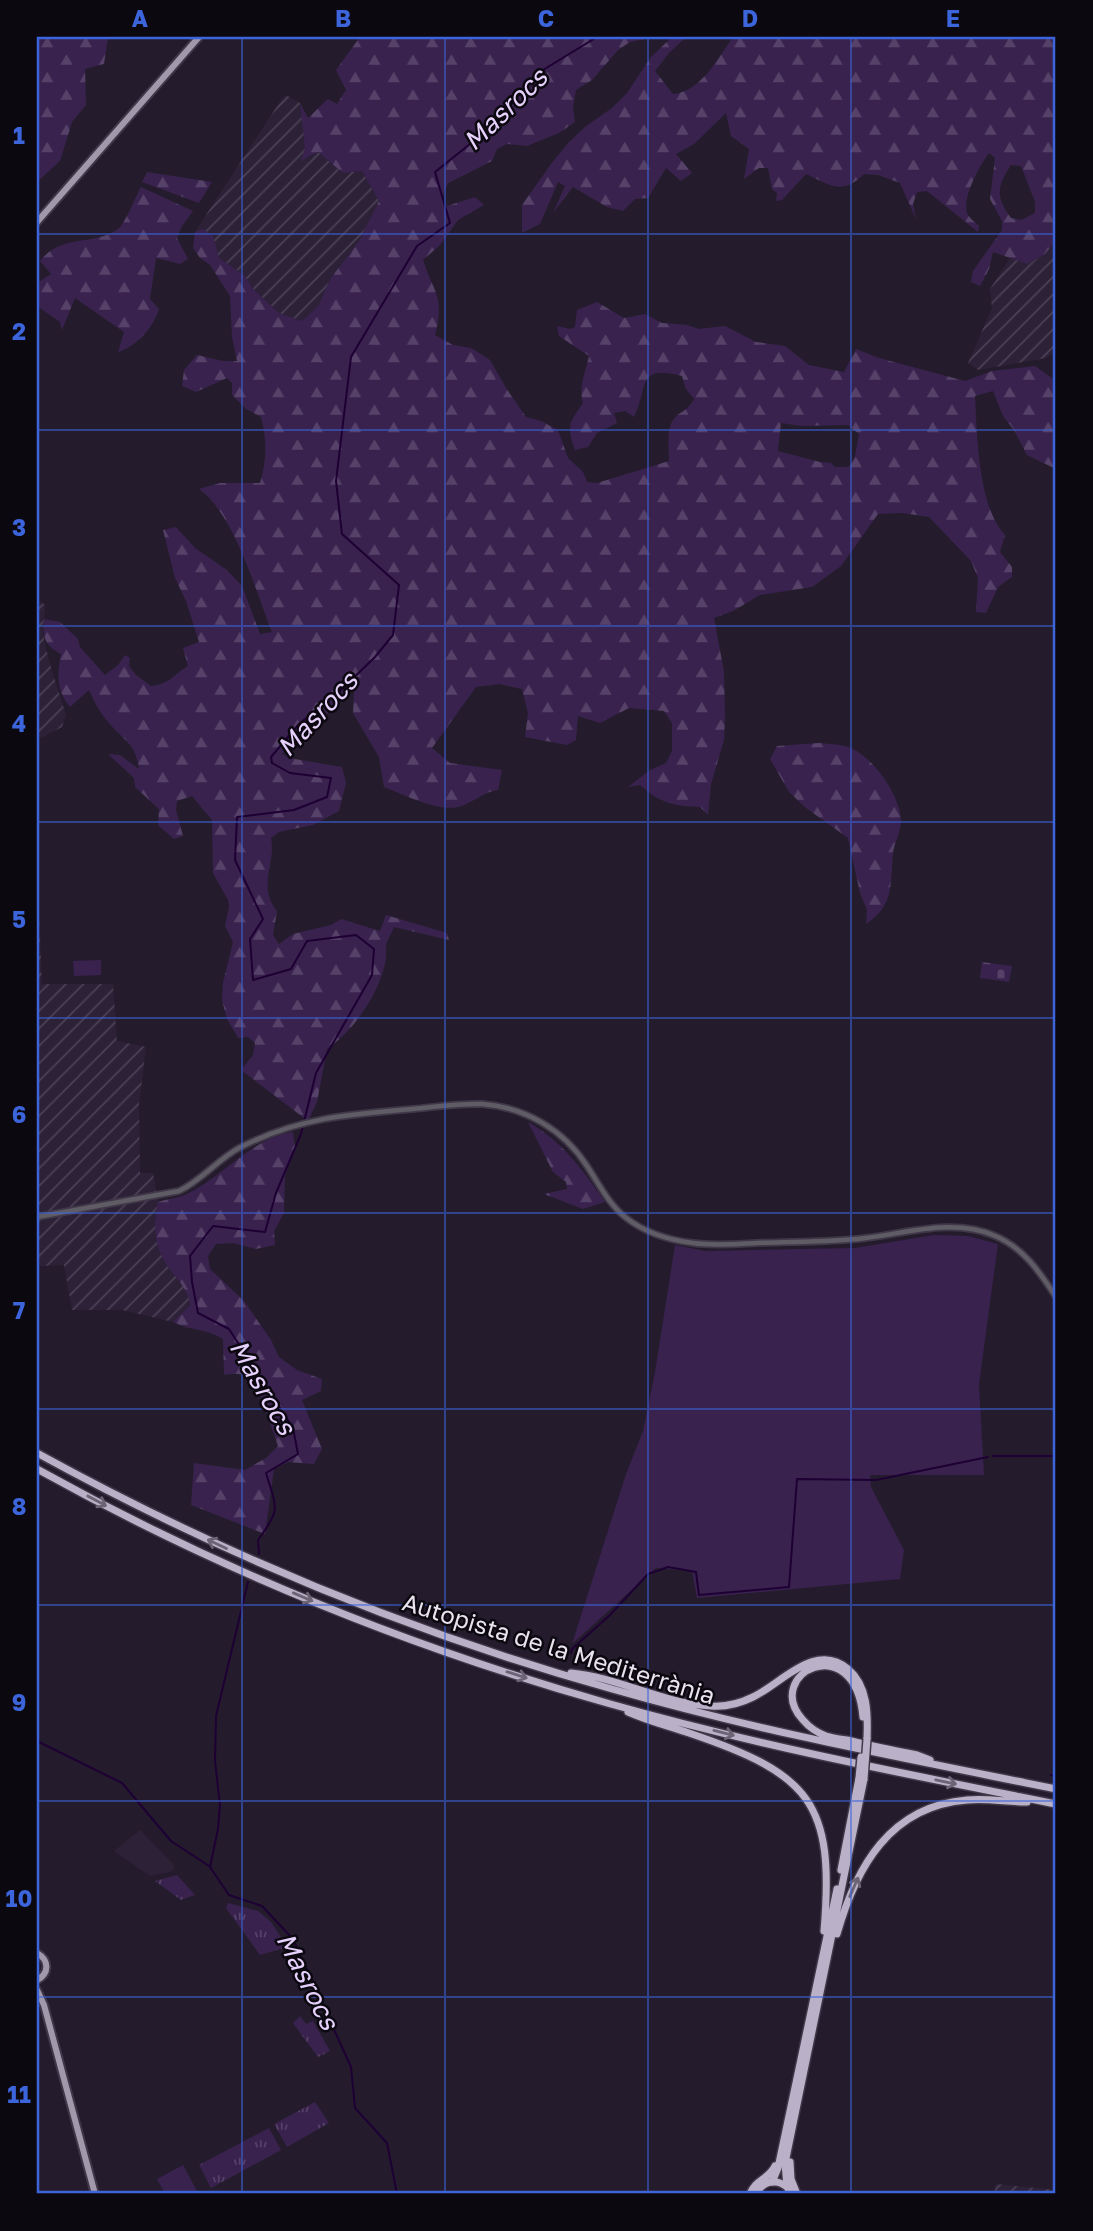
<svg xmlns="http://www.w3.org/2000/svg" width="1093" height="2231" viewBox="0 0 1093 2231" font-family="'Golos Text',sans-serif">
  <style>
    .built { fill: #2d2138 }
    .industrial { fill: url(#industrial-furrows) }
    .forest { fill: url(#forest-firs); fill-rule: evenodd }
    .cemetery { fill: url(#cemetery-stones) }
    .park { fill: url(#park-tufts) }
    .garden { fill: #39224e }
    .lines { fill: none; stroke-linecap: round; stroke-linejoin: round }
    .stream { stroke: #1e0034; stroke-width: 2 }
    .minor-casing { stroke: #403848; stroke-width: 8 }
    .major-casing { stroke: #403848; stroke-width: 10 }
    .highway-casing { stroke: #403848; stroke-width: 10 }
    .minor { stroke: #605c65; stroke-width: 4.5 }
    .major { stroke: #a198ab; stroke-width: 6 }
    .highway { stroke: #bab0c7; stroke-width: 7 }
    .highway-bridge-casing { stroke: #403848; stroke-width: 10; stroke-linecap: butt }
    .highway-bridge { stroke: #bab0c7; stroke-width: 7 }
    .oneway { stroke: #6c6475 }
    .grid { fill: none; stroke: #3c64db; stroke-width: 2; stroke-opacity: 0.55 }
    .labels { text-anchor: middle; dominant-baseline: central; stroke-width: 5; stroke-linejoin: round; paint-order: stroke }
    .street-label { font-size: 24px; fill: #e9e3ef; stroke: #0c0810 }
    .water-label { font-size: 26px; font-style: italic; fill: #e6d1fd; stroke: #0c0810 }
    .neatline { fill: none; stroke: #3c64db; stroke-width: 2.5 }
    .grid-label { font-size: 23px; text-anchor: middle; font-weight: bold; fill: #3c64db }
  </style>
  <defs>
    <pattern id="industrial-furrows" width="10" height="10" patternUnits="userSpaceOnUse" patternTransform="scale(1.75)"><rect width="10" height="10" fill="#2d2138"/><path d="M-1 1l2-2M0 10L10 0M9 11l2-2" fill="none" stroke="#4b4155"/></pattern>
    <pattern id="forest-firs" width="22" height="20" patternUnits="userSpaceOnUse" patternTransform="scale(1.75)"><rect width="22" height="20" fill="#39224e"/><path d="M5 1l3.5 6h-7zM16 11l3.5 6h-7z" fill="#564268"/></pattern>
    <pattern id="cemetery-stones" width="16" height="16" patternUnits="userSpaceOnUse" patternTransform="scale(1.75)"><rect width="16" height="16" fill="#39224e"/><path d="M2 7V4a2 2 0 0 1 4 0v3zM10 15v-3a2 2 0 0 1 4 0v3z" fill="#564268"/></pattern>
    <pattern id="park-tufts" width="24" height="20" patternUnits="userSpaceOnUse" patternTransform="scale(1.75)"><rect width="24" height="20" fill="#39224e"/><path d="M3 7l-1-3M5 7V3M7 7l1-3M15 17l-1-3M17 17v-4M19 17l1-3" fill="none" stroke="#564268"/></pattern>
  </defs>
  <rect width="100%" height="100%" fill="#241c2d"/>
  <path class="built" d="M140 1830 173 1864 174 1869 170 1872 150 1876 114 1851Z"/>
  <path class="industrial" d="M286 95 300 103 307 159 318 152 343 173 362 171 379 201 359 241 331 278 318 306 302 321 279 313 253 289 244 275 219 258 195 232 281 100Z
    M1056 240V352L1046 358 978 370 968 363 992 308 990 289 1010 258 1028 264 1045 254Z
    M37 599 45 605 43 634 49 661 66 715 62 727 37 740Z
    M37 911H39L42 984H113L117 1041 146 1047 139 1104 140 1173H153L158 1202 155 1217 168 1267 188 1292 190 1305 173 1322 122 1310H72L64 1265 37 1266Z
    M996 2184 1056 2190V2194H994Z"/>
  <path class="forest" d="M37 37H108L104 64 85 69 86 105 72 122 60 161 37 182Z
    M360 37H656L630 42 618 50 592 80 576 90 573 107 575 122 559 133 527 146 507 144 497 149 492 161 448 183 442 197 447 206 475 197 484 205 458 220 440 245 423 260C434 294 445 296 435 335L453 345 471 348 490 360 506 388 526 417 541 421 558 430 568 458 583 472 587 482 597 483 669 461C669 449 666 428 674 419 681 410 686 413 694 399L686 389 682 376C636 364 649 386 634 417L625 411 614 413 617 423 597 433 588 447 575 450C566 426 569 423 583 403 578 387 586 371 589 356L559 336 557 326 570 329 575 327 577 310 597 302 624 318 645 314 662 323 687 325 699 329 725 326 756 342 785 346 809 365 844 372 856 349 879 358 965 381 992 371 1035 366 1056 381V469L1027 455 1014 430 1003 416 993 391 975 396C977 434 978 507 1005 535L1000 552 1012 567V577L998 587 986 613 976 612 978 578 971 561 929 517 902 513 878 514 841 566 812 587 760 595 733 611 714 618 724 672 725 717 724 740 711 784 708 815 700 807C673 806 660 803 640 785L628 787 650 770 666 763 672 751V723L664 711 629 708 600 723 578 716 576 740 567 745 525 737 528 713 522 689 499 684 476 687 432 748 450 763 502 770 498 790C482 792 472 804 458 807 438 812 402 794 384 787L379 757 353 713 354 691 345 693 333 708 282 754 295 759 342 767 346 783 339 811 313 825 279 832 271 838C276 865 257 886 277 911L273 935 279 944 293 934 331 925 341 919 380 931 386 915 447 933 449 940 394 927C392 932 389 937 387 942 385 949 387 957 385 964 377 997 354 1030 327 1049L317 1102 308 1121 241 1070 253 1055 255 1043 248 1037 238 1038 227 1019 222 1000 223 983 233 942 225 926 229 907 228 900 213 873 212 820 192 796 177 801 176 810 183 836 174 839 158 825 159 809 135 787 134 778 108 754 120 755 139 769C135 742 125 742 109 723 100 713 95 703 89 690L70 707C56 690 57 675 61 654 44 645 43 638 44 619L60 622 78 639 80 647 105 675 118 665 125 655 130 658 129 666 136 675 151 686C170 684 173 675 188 666L183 648 199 642 186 601 175 578 163 530 176 527 195 548 227 570 242 586 260 634 272 632C256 592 234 513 199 489L220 483H260C267 460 267 440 261 417L246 409 232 395V383L227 378 196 392 182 386 184 370 197 355 223 361H237L232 337 230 296 210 265 200 258 193 248 195 232 203 229 213 236 219 258 244 275 253 289 279 313 302 321 318 306 331 278 359 241 379 201 362 171 343 173 318 152 301 161 305 148 300 103 308 118 328 99 337 104 346 90 336 70ZM781 423 801 426 848 425 859 434 855 456 849 467H835L831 463 820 462 778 451Z
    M672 37H686L669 53 655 71 673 94C701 92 718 58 733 37H1056V240L1045 254 1027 264 993 252 989 269 980 286 971 282 973 271 1002 230V221L990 199 995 158 989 153C980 165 962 197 967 213 969 218 975 222 979 226L978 232 927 191 917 192 913 204 916 219 900 183 878 175 864 174C842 196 830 185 806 174L782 200 776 201 777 193 772 189 768 168H759L744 179 749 149 731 136 726 113 694 144 676 154 692 173 681 181 666 168 648 198 635 199 623 211 607 207 573 187 553 213 565 186 558 182 540 224 522 233V205L551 164 568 143 585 127 612 108 627 93 651 57ZM1011 165 1021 166 1035 202V213L1021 220 1011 218C995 196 997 187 1011 165Z
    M147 172 212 182 199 203 142 182Z
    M141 187 193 211 182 226 177 238 188 259 180 264 156 258 150 299 159 309C153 328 137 346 118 352L124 332 75 298 62 330 60 322 37 306V283L51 274 40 261C62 232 99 247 120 227 126 221 136 196 141 187Z
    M819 743C829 744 842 744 851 748 874 758 901 797 901 821 901 832 894 843 893 853 890 883 895 905 866 924L867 910 860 893 848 838 806 808 789 792 770 759 777 746Z
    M528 1122C562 1141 583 1170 605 1202L583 1209 544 1194 567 1189 566 1182 553 1172Z
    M293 1132 295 1148 285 1175 284 1213 274 1231 275 1245 256 1249 233 1243 216 1244 208 1256 210 1269 244 1301 271 1340 279 1357 297 1370 322 1379 321 1391 302 1400 322 1449 314 1464 288 1462 274 1469 265 1534 191 1505 194 1463 245 1470 266 1458 278 1446 256 1383C246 1373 238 1373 224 1375L223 1339C206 1328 190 1331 173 1322L190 1305C188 1288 178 1281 168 1267 154 1247 153 1225 158 1202 167 1199 177 1198 185 1195 219 1180 255 1136 293 1132Z"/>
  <path class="cemetery" d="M982 962 1012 966 1009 982 980 978Z"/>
  <path class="park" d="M177 1875 195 1895 181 1900 155 1881Z
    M228 1903 258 1911 271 1922 287 1947 260 1955 226 1908Z
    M300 2016 306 2024 313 2021 330 2051 318 2057 293 2023Z
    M315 2102 329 2123 287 2147 274 2124Z
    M269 2128 281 2150 211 2188 199 2165Z"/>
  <path class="garden" d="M101 960V975L74 976 73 961Z
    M934 1235 968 1236 998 1244 979 1384 984 1475H870L871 1487 904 1550 900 1579 697 1598 692 1571 656 1568 572 1644 626 1474 643 1431 655 1372 675 1245 705 1251 855 1248Z
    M183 2165 197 2191 190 2194H165L157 2179Z"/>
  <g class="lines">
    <path class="stream" d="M1055 1281H1056
      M993 1456H1056
      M259 1554 258 1540C281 1509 277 1509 266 1473L298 1454 293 1428 229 1329 198 1313 192 1282 190 1256 213 1226 265 1232 276 1193 301 1134 316 1073 372 975 374 949 356 935 307 941 291 969 253 980 250 939 263 919 235 860 237 817 294 810 327 797 331 778 290 773 272 763 271 757 299 724 341 690 375 657 393 635 399 585 342 534 336 481 351 357 417 246 450 223 435 172 490 128 538 73 597 37
      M248 1582 216 1716 215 1761 220 1805 218 1829 210 1867 229 1895 262 1906 293 1939 351 2067 355 2108 387 2143 397 2194
      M571 1653 572 1649 610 1615 648 1574 668 1567 696 1572 699 1595 789 1587 797 1479 876 1480 988 1457
      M37 1741 122 1783 171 1841 209 1866
      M1051 1775 1056 1776"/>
    <g class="minor-casing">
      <path id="minor" d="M37 1217 179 1191C202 1180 217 1160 239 1148 297 1118 349 1114 413 1109 435 1107 459 1103 482 1104 525 1107 564 1130 587 1166 599 1184 608 1203 625 1217 645 1233 668 1240 693 1243 714 1246 736 1244 757 1243 790 1242 824 1242 857 1239 901 1235 951 1217 993 1235 1023 1247 1039 1271 1056 1297"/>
    </g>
    <g class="major-casing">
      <path id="major" d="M37 222 199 37
        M37 1953C49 1960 50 1973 37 1980
        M37 1990 44 2005 95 2194"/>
    </g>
    <g class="highway-casing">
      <path id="highway" d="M37 1453C219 1553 412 1633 612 1689 758 1731 908 1759 1056 1789
        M37 1469C217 1569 409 1647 607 1703 755 1745 906 1774 1056 1804
        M571 1673C618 1677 663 1704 711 1706 725 1707 741 1703 753 1697 781 1684 815 1641 848 1669 868 1686 868 1714 867 1739
        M628 1712C648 1721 669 1726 689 1733 810 1774 835 1802 824 1931
        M863 1717C855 1627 761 1674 803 1720 809 1727 818 1733 826 1736 832 1738 840 1739 847 1740 870 1746 893 1750 917 1755L930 1760
        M841 1870 859 1778
        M837 1934C856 1867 890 1806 967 1800 987 1798 1007 1802 1027 1802
        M790 2162 791 2179 797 2194
        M772 2182 778 2168 837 1889
        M750 2194C755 2180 769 2179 775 2166
        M756 2194C763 2181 775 2178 787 2187
        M791 2194 787 2187 785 2163 864 1779"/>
    </g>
    <use href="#minor" class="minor"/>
    <use href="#major" class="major"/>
    <use href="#highway" class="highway"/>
    <g class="highway-bridge-casing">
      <path id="highway-bridge" d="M859 1778 861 1757
        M864 1779 867 1739"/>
    </g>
    <use href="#highway-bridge" class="highway-bridge"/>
  </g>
  <defs><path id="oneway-shaft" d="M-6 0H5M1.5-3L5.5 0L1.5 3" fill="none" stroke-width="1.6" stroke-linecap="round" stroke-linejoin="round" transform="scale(1.75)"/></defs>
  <g class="oneway">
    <use href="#oneway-shaft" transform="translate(97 1501) rotate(28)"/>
    <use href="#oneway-shaft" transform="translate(217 1544) rotate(-155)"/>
    <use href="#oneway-shaft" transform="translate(303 1597) rotate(23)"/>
    <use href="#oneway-shaft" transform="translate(517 1675) rotate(18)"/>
    <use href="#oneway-shaft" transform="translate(724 1733) rotate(14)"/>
    <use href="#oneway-shaft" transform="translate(946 1782) rotate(12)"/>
    <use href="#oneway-shaft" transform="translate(854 1887) rotate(-66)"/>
  </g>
  <path class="grid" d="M242 37V2194M445 37V2194M648 37V2194M851 37V2194M37 234H1056M37 430H1056M37 626H1056M37 822H1056M37 1018H1056M37 1213H1056M37 1409H1056M37 1605H1056M37 1801H1056M37 1997H1056"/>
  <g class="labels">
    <g class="street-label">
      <text transform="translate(559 1648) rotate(17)">Autopista de la Mediterrània</text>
    </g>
    <g class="water-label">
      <text transform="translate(505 109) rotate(-44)">Masrocs</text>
      <text transform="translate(317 714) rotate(-47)">Masrocs</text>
      <text transform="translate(263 1387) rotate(60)">Masrocs</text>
      <text transform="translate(308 1981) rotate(63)">Masrocs</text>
    </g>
  </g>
  <rect width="1093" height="2231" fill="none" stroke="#0c0810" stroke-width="77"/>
  <rect x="38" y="38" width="1016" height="2154" class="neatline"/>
  <g class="grid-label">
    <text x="140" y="27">A</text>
    <text x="343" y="27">B</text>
    <text x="546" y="27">C</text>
    <text x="750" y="27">D</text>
    <text x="953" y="27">E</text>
    <text x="19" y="144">1</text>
    <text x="19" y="340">2</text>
    <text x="19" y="536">3</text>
    <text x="19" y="732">4</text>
    <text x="19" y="928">5</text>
    <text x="19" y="1123">6</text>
    <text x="19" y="1319">7</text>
    <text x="19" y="1515">8</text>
    <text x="19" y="1711">9</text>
    <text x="19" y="1907">10</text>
    <text x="19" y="2103">11</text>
  </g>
</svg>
